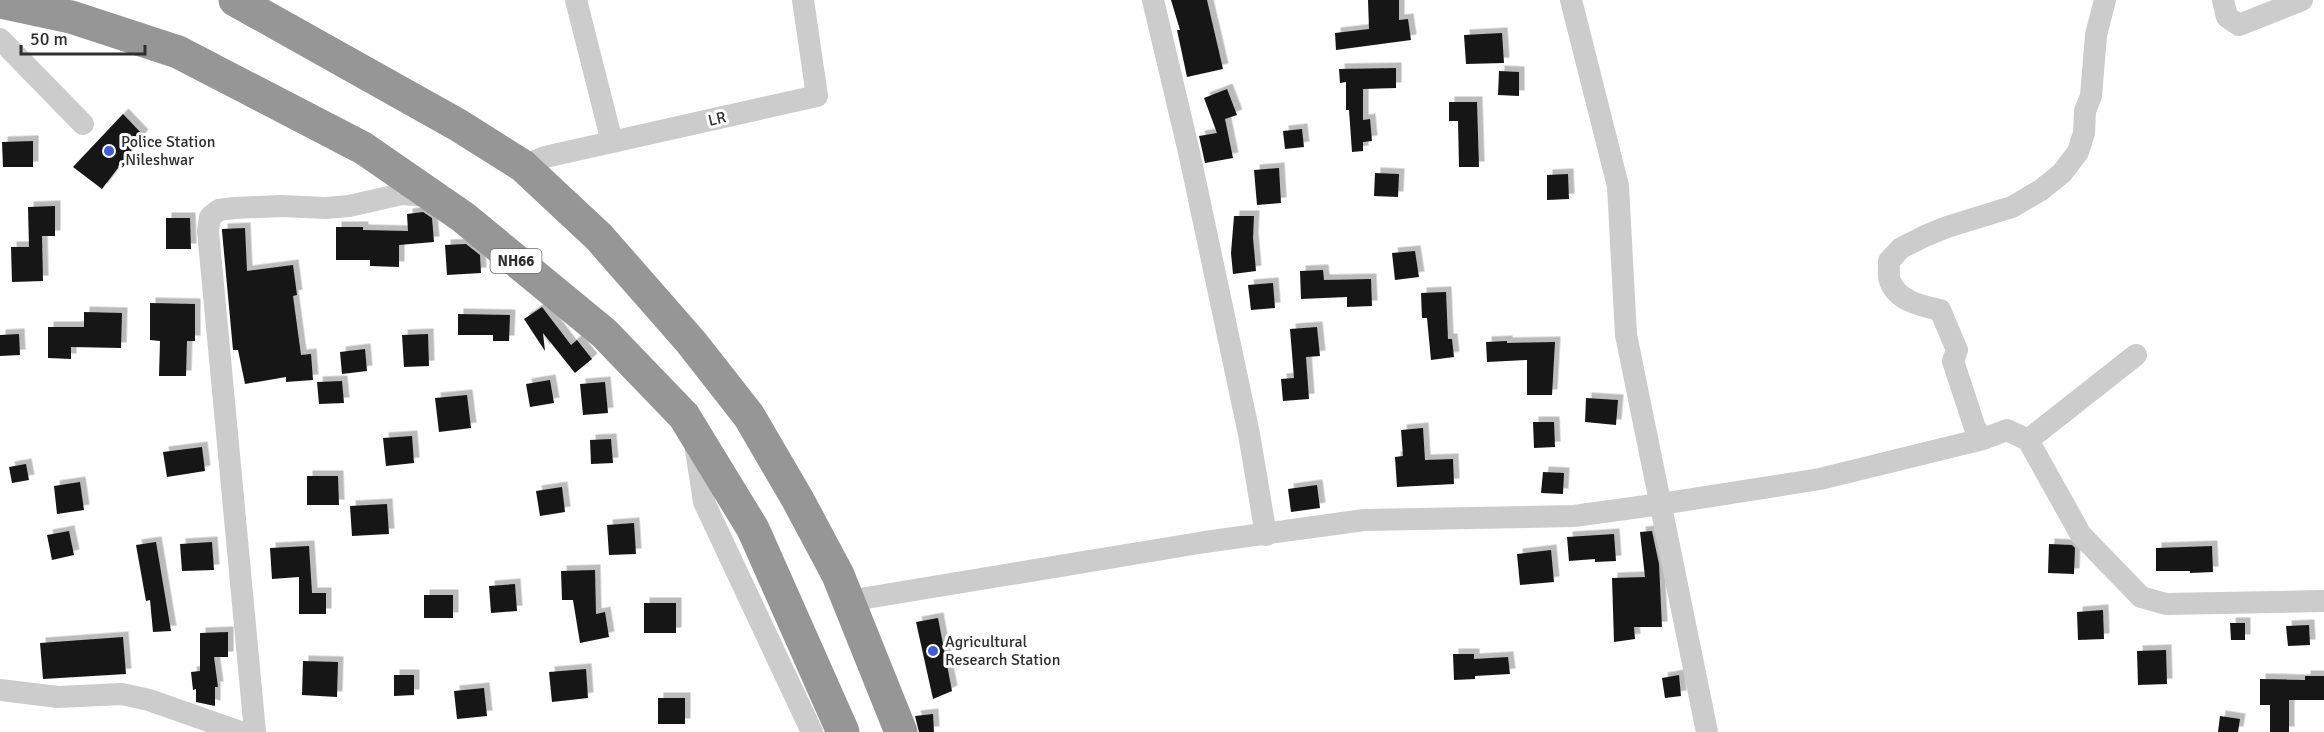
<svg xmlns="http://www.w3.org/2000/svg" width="2324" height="732" viewBox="0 0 2324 732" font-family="Signika,sans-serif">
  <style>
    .building { fill: #161616; filter: url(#shadow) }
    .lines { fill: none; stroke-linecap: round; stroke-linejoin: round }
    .minor { stroke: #ccc; stroke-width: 22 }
    .highway { stroke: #969696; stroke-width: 33 }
    .poi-dot { fill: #3f5dd8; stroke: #fff; stroke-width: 2 }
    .labels { text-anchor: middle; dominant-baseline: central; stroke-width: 6; stroke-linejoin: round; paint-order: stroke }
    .shield { fill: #fff; stroke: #6d6d6d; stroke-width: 1.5 }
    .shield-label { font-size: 15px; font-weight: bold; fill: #2f2f2f }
    .street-label { font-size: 16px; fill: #2f2f2f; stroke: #fff }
    .poi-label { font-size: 16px; fill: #2f2f2f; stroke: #fff; text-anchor: start }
  </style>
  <defs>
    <filter id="shadow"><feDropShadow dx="5.5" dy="-5.5" stdDeviation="0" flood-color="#0004"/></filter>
  </defs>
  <rect width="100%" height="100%" fill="#fff"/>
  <path class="building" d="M1171 0H1207L1223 69 1187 77 1177 30H1180Z
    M1368 0H1399V20L1408 19 1411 40 1336 50 1335 33 1369 29Z
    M1502 33 1504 63 1466 64 1464 35Z
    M1396 68V88L1363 89V120L1370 119 1372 141 1363 142V151L1352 152 1349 110H1346V82L1340 83 1339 69Z
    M1499 71 1519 72V96L1498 95Z
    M1227 89 1237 115 1225 119 1233 158 1205 163 1199 136 1217 133 1204 98Z
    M1449 102H1477L1479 167H1459L1458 121H1449Z
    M123 114 143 135 102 189 73 167Z
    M1302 129 1304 147 1285 149 1283 131Z
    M33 141V167H3L2 142Z
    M1279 168 1281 203 1257 205 1254 170Z
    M1375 173 1399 174 1398 197 1374 196Z
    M1568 174 1569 199 1547 200V175Z
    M55 206V236H42L43 281 12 282 11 247H29L28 207Z
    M423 212 432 218 434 242 399 245V267L370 266V260H336V227H363V230L408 231 407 214Z
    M1234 216H1254L1253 238 1256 271 1233 274 1231 253Z
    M166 218H190L191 249H166Z
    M245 228 247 271 293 265 297 295 293 296 301 355 311 354 313 380 286 382V377L245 384 238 350H233L222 231V229Z
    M466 244 480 255 481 273 447 275 445 245Z
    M1415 251 1419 277 1395 280 1392 253Z
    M1323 270 1324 280 1371 279 1372 306 1347 307V297L1301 299 1300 271Z
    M1273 283 1275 308 1251 310 1248 285Z
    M1446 292 1448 339H1452L1454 357 1431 360 1427 318H1422L1421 293Z
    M150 303 195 304V341H187L186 376H159L160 341 150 340Z
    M542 307 571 345 577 340 592 359 575 373 543 333 545 351 524 319Z
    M84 312 122 313 121 348 71 347V359L48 358V327H84Z
    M458 314 510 315 509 341H493V335H458Z
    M1317 327 1320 356 1306 357 1309 399 1283 401 1281 379 1294 378 1290 329Z
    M19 334 20 355 0 356V335Z
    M428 334 429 366 404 367 402 335Z
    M1507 341V343L1555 342 1552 395H1527V360L1487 362 1486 342Z
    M365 349 367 371 342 374 340 352Z
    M550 380 554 403 530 407 526 384Z
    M342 381 344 403 319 404 317 382Z
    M605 382 608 413 583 415 580 384Z
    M467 395 471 428 439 432 435 398Z
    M1586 398 1618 400 1616 425 1585 422Z
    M1533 422H1554L1555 447 1534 448Z
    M1423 428 1425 460 1453 459 1454 484 1397 487 1395 457 1403 456 1401 430Z
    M412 436 414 463 386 466 383 438Z
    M611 439 613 463 591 464 590 440Z
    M202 447 205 471 167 477 163 452Z
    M26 464 29 480 12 483 9 467Z
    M1543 472 1564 473 1563 494 1541 493Z
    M307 476H338L339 505H307Z
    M80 482 84 510 57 514 54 486Z
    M1317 485 1320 508 1291 512 1288 489Z
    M562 487 565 512 540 516 536 491Z
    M387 504 389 534 352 536 350 506Z
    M634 523 636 554 609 555 607 525Z
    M69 531 74 555 52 560 47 535Z
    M1652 531 1659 564 1662 627H1634L1635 639 1614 642 1612 578 1645 577 1640 532Z
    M1614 534 1616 561 1595 562V559L1569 561 1567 537Z
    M156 542 171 631 153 632 150 600 146 601 136 545Z
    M212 542 214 570 182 571 180 544Z
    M2049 544 2072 545 2075 548 2074 574 2048 573Z
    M309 546 312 593H326V614H299V577L272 579 270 548Z
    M2212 546 2213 572 2190 573V571H2156V548Z
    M1551 550 1554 582 1520 585 1517 554Z
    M595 570 596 614 605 612 609 637 580 643 573 600H562L561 571Z
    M515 584 517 611 491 613 489 586Z
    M424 595H453V618H424Z
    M644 603H676V633H644Z
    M2103 610 2104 639 2078 640 2077 612Z
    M938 618 952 691 933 699 916 622Z
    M2230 623H2245V640H2231Z
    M2309 625 2310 645 2288 646 2286 626Z
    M228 632V657H214L218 687H215V706L196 702V689L193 690 191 672 200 671V633Z
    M123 637 126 674 43 679 40 643Z
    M2166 650 2167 684 2138 685 2137 651Z
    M1453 654H1474V659L1508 657 1510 674 1475 676V679L1454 680Z
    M303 661 338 662 337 697 302 695Z
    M586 669 588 698 552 702 549 672Z
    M394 675H414V695L394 696Z
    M1679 675 1681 696 1665 698 1662 678Z
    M2305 676H2324V700H2289V732H2270V705H2260V679L2305 680Z
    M484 688 487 716 457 719 454 691Z
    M658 698H685V724H658Z
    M933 714 934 732H919L915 716Z
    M2220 716 2240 719 2238 732H2218Z"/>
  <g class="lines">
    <path class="minor" d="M576 0 612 142
      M1153 0 1189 152 1249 434 1266 535
      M1571 0 1618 186 1626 335 1707 732
      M2223 0 2227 17 2239 25 2302 0
      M0 39 83 124
      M523 166 545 157 817 96 803 0
      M1983 439 1975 428 1953 361 1957 350 1940 310C1922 306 1897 301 1890 281 1888 276 1889 267 1889 261L1901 248 1925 236 1947 227 2012 207 2041 190 2062 173 2078 152 2084 133 2085 111 2091 96 2096 35 2105 0
      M2028 440 2136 355
      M695 443 704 502 812 732
      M848 601 1205 542 1364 520 1574 516 1661 504 1820 479 1983 439 2007 430 2028 440 2081 535 2141 597 2166 604 2324 601
      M0 690 58 697 122 694 149 700 240 732
      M255 732 208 231 210 217 219 210 234 208 281 206 326 208 349 206 402 194 430 196"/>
    <path class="highway" d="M235 0 458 125 523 166 599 237 691 342 749 416 798 500 838 575 901 732
      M0 2 71 17 178 52 363 148 463 217 604 333 684 416 753 529 843 732"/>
  </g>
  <g class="poi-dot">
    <circle cx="109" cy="151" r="6"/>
    <circle cx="933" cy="651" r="6"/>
  </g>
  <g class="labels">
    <rect class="shield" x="490.5" y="249" width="51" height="24" rx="4.5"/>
    <g class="shield-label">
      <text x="516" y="261">NH66</text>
    </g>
    <g class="street-label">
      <text transform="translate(717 119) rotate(-13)">LR</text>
    </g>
    <g class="poi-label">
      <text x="121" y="142">Police Station<tspan x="121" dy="18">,Nileshwar</tspan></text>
      <text x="945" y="642">Agricultural<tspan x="945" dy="18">Research Station</tspan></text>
    </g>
  </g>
  <path d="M21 45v9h124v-9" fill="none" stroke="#2f2f2f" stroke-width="3"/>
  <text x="30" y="45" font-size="18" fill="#2f2f2f" stroke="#ffffff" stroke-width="4.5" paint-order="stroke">50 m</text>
</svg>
